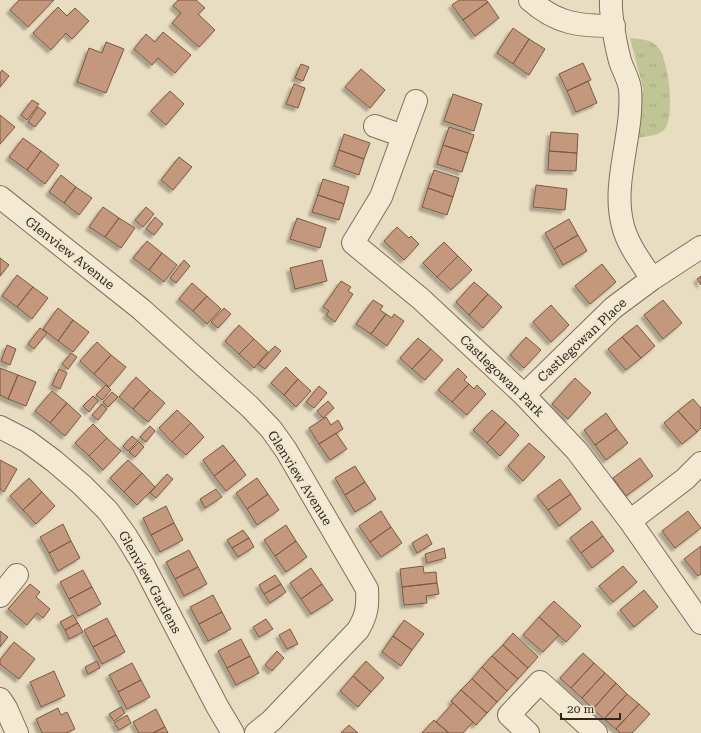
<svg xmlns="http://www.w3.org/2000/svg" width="701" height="733" viewBox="0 0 701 733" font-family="'Roboto Serif',serif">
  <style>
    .park { fill: url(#park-tufts) }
    .building { fill: #c3987b; stroke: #7c5943; filter: url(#shadow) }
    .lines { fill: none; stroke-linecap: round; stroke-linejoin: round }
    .minor-casing { stroke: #806e5b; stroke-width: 24 }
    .minor { stroke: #f4ead3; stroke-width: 22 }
    .labels { text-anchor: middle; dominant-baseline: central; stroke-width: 4; stroke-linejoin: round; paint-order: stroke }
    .street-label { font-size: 13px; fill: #31271d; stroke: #f1e7d0 }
  </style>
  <defs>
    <pattern id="park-tufts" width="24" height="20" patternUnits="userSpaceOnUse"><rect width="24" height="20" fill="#c0c596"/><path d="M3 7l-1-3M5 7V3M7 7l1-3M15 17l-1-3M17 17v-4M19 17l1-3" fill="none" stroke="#a5a981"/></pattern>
    <filter id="shadow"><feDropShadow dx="-3.5" dy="3.5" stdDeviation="1" flood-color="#0004"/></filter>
  </defs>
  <rect width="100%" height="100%" fill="#e8dcc1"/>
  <path class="park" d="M630 38C639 39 649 39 656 45 669 55 676 119 664 130 657 136 647 136 638 138L643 88Z"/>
  <path class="building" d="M19 0H54L28 27 10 10Z
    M178 0H196L205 8 198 14 215 30 199 47 172 23 181 13 173 6Z
    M459 0H486L488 2 463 20 452 5Z
    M488 2 499 18 475 36 463 20Z
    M58 7 67 16 75 8 89 21 72 39 66 33 51 50 33 33Z
    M513 28 529 39 513 64 497 53Z
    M163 32 191 55 175 73 158 58 152 65 134 49 146 34 155 42Z
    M529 39 545 49 529 75 513 64Z
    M106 42 124 49 106 93 77 82 89 48 102 53Z
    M583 63 591 80 567 91 559 74Z
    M301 64 309 67 303 81 295 78Z
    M361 69 385 90 370 108 345 87Z
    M2 70 9 76 0 87V73Z
    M588 81 597 103 576 112 567 91Z
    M294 84 305 88 298 108 286 104Z
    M170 91 184 104 166 125 151 111Z
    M453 94 482 104 474 131 444 121Z
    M32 100 39 104 27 120 21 115Z
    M38 107 46 113 35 127 28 122Z
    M0 115 15 127 0 144Z
    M449 127 474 135 468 153 443 145Z
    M551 132 578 134 577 153 549 151Z
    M344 134 370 143 364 159 339 150Z
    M23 138 41 151 27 170 9 157Z
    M443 145 468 153 462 172 437 164Z
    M339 150 364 159 359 175 334 166Z
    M41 151 59 165 45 184 27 170Z
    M549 151 577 153 576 171 548 170Z
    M179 157 192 167 173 190 161 180Z
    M434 170 459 178 453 197 428 188Z
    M61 175 76 187 64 203 49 192Z
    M323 179 349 187 344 204 318 195Z
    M536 185 567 189 565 210 533 207Z
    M76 187 92 198 79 215 64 203Z
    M428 188 453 197 447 215 422 207Z
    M318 195 344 204 339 220 312 212Z
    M103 207 119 218 105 237 89 227Z
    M146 207 154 214 143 227 135 220Z
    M155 217 163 224 154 235 146 229Z
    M119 218 135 228 121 248 105 237Z
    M297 218 326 228 320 248 290 239Z
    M569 219 578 235 554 249 545 233Z
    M397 227 409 238 411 236 419 244 404 260 384 241Z
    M578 235 587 251 563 265 554 249Z
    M147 241 162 253 149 270 133 258Z
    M444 242 458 256 437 277 423 263Z
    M162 253 177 265 164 282 149 270Z
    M458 256 472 270 451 290 437 277Z
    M0 258 9 265 0 276Z
    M184 260 190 266 176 283 170 278Z
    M322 260 327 281 295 289 290 268Z
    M602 264 616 282 590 304 575 286Z
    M17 275 33 287 17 307 2 296Z
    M701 276V285L697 279Z
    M341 281 351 287 348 291 353 294 335 322 326 315 329 311 323 307Z
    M474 282 488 294 469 315 456 302Z
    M192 283 207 296 193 311 179 299Z
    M33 287 48 298 32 319 17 307Z
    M488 294 502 307 483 328 469 315Z
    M207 296 221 309 207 324 193 311Z
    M373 300 383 306 380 310 386 314 371 334 356 324Z
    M663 300 682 323 663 339 644 315Z
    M551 305 569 325 551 342 533 322Z
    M58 308 73 320 58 341 43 329Z
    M224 308 231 314 218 328 211 322Z
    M386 314 392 318 394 314 404 321 387 346 371 334Z
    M73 320 89 332 73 352 58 341Z
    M239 325 254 339 239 354 225 341Z
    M637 325 655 346 641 358 622 337Z
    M40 328 47 333 34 349 28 344Z
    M526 337 541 350 524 368 510 355Z
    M622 337 641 358 626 370 608 349Z
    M418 338 431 349 412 369 400 358Z
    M254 339 268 352 254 368 239 354Z
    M97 342 111 355 94 374 80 361Z
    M7 345 16 349 10 365 1 361Z
    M275 346 281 351 265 369 258 364Z
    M431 349 443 360 425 380 412 369Z
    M71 353 77 357 68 369 62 364Z
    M111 355 126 367 109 387 94 374Z
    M286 367 298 379 284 395 271 383Z
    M0 368 18 375 8 399 0 395Z
    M458 368 467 377 464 380 469 384 452 402 438 390Z
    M59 369 67 373 60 389 52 385Z
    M18 375 36 382 26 406 8 399Z
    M136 377 150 390 133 409 119 397Z
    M575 378 591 393 568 419 552 404Z
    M298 379 311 391 296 407 284 395Z
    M469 384 474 389 477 385 486 394 467 415 452 402Z
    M106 385 111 390 102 400 96 395Z
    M319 386 327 393 314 408 306 402Z
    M150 390 165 403 148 422 133 409Z
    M52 391 67 403 50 423 35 411Z
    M112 392 118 397 108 407 103 402Z
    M93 396 98 401 89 412 83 406Z
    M693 399 701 408V428L697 432 678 411Z
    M328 401 334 408 323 418 317 411Z
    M67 403 81 416 65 436 50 423Z
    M102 404 107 409 98 420 92 415Z
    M177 410 191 423 172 442 159 428Z
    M492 410 506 422 487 443 473 430Z
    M678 411 697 432 682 444 664 423Z
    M606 413 617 429 595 445 584 430Z
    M326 417 331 425 338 420 343 429 319 444 309 428Z
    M506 422 519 435 500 456 487 443Z
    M191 423 204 437 186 455 172 442Z
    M93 424 107 438 89 456 75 443Z
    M150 426 155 431 146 442 140 437Z
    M617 429 628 443 606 460 595 445Z
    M336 433 347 449 330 460 319 444Z
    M132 436 138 441 128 451 123 446Z
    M107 438 121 451 103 470 89 456Z
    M139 442 144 447 135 457 129 452Z
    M529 443 545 457 523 481 508 466Z
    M223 445 235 460 214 476 203 460Z
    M640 458 653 476 626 496 613 478Z
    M0 460 17 469 4 492 0 489Z
    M128 460 142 473 124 492 110 478Z
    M235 460 246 475 226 491 214 476Z
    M355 466 365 482 345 495 335 478Z
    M142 473 155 487 137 505 124 492Z
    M167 474 173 479 156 498 150 493Z
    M29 478 42 492 23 510 10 496Z
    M257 478 268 494 247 509 236 493Z
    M560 479 571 494 548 510 537 496Z
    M365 482 376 499 355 512 345 495Z
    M216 489 222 497 205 508 200 499Z
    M42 492 55 506 36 524 23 510Z
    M268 494 279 510 257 525 247 509Z
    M571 494 581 509 559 526 548 510Z
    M166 506 174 523 151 535 143 518Z
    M381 511 391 527 370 542 359 526Z
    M688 511 701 528 675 548 662 531Z
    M592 521 603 536 581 553 570 538Z
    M174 523 183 540 160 552 151 535Z
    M63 524 71 541 49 553 40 537Z
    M286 525 296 541 275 556 264 540Z
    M391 527 402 543 381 557 370 542Z
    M243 530 249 538 232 548 227 540Z
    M427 534 432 544 417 553 412 543Z
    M603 536 614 551 592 568 581 553Z
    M249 538 254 547 238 557 232 548Z
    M71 541 80 558 58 571 49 553Z
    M296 541 307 557 286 572 275 556Z
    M701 546V574L698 576 684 559Z
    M444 548 446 558 427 563 425 554Z
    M189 550 198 567 175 579 166 562Z
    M423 566 424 573 436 572 437 583 402 587 400 569Z
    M623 566 637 582 613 602 599 586Z
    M198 567 207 584 184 596 175 579Z
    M311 568 322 584 301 599 290 583Z
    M83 570 92 587 69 599 60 582Z
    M275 575 281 584 264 594 259 585Z
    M437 583 439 594 426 596 427 603 404 605 402 587Z
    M30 584 40 592 36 597 50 609 43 618 37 613 27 625 8 609Z
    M281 584 286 592 270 603 264 594Z
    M322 584 333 600 311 614 301 599Z
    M92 587 101 604 78 616 69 599Z
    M644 590 658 607 634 627 620 610Z
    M213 595 222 612 199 624 190 607Z
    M554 601 581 626 566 642 539 617Z
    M222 612 231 629 208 641 199 624Z
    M73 615 78 623 65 630 60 622Z
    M539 617 559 635 543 652 523 635Z
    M107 618 116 635 93 647 84 630Z
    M266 619 273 629 259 637 253 627Z
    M404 620 424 634 412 650 393 636Z
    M78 623 83 632 69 639 65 630Z
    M290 629 298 644 287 649 279 635Z
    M0 631 8 637 0 647Z
    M513 633 538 657 528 668 503 645Z
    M116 635 125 652 102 664 93 647Z
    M393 636 412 650 401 666 382 652Z
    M241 639 250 656 227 668 218 651Z
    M14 642 35 659 19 679 0 664V660Z
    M503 645 528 668 518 679 492 656Z
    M277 651 284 658 272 671 265 665Z
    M583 653 594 663 571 688 560 678Z
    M250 656 259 673 236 685 227 668Z
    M492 656 518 679 507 691 482 667Z
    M97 661 100 668 88 674 85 667Z
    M366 661 384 678 371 692 353 676Z
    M132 663 141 680 118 692 109 675Z
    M594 663 605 673 582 698 571 688Z
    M482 667 507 691 497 702 472 679Z
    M54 671 65 696 41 707 30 682Z
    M605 673 616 683 593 709 582 698Z
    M353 676 371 692 358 707 340 691Z
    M472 679 497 702 487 713 461 690Z
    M141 680 150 697 127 709 118 692Z
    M616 683 627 694 604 719 593 709Z
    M461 690 487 713 476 725 451 701Z
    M627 694 639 704 616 729 604 719Z
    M453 703 473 722 463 733H449L436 722Z
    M639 704 650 714 632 733H620L616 729Z
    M121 707 125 713 114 721 109 714Z
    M58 708 61 715 67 712 75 729 66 733H42L36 719Z
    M156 709 165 727 153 733H139L133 722Z
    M127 715 131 723 119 730 114 723Z
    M434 720 436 722 449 733H422Z
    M349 725 358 733H341Z
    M165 727 168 733H153Z"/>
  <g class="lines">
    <g class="minor-casing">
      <path id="minor" d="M530 0C557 24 579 26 614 26
        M611 0C610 14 616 46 620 61 623 70 629 80 630 89 634 134 611 183 623 226 628 246 642 263 652 279
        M416 101 381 197 353 243 421 299 524 395 577 451 630 521 701 623
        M375 126 403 136
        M0 197 141 309 250 407 271 429 286 450 367 589C368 606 367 615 358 630L271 721 256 733
        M524 395 613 308 652 279 701 247
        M0 427 27 441 54 461 82 485 108 511 126 536 143 564 217 706 233 733
        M630 521 685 479 701 463
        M0 596 17 575
        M0 699 6 708 17 733
        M528 733 509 715 540 682 596 733"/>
    </g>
    <use href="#minor" class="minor"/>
  </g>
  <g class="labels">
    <g class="street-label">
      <text transform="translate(70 253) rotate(38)">Glenview Avenue</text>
      <text transform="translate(582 340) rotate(-43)">Castlegowan Place</text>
      <text transform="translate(502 376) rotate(44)">Castlegowan Park</text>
      <text transform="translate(300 478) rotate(58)">Glenview Avenue</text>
      <text transform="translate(150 582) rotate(61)">Glenview Gardens</text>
    </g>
  </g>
  <path d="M561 713v6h59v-6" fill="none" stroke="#31271d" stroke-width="2"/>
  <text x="567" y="713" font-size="12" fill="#31271d" stroke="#f1e7d0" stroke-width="3" paint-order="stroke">20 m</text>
</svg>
